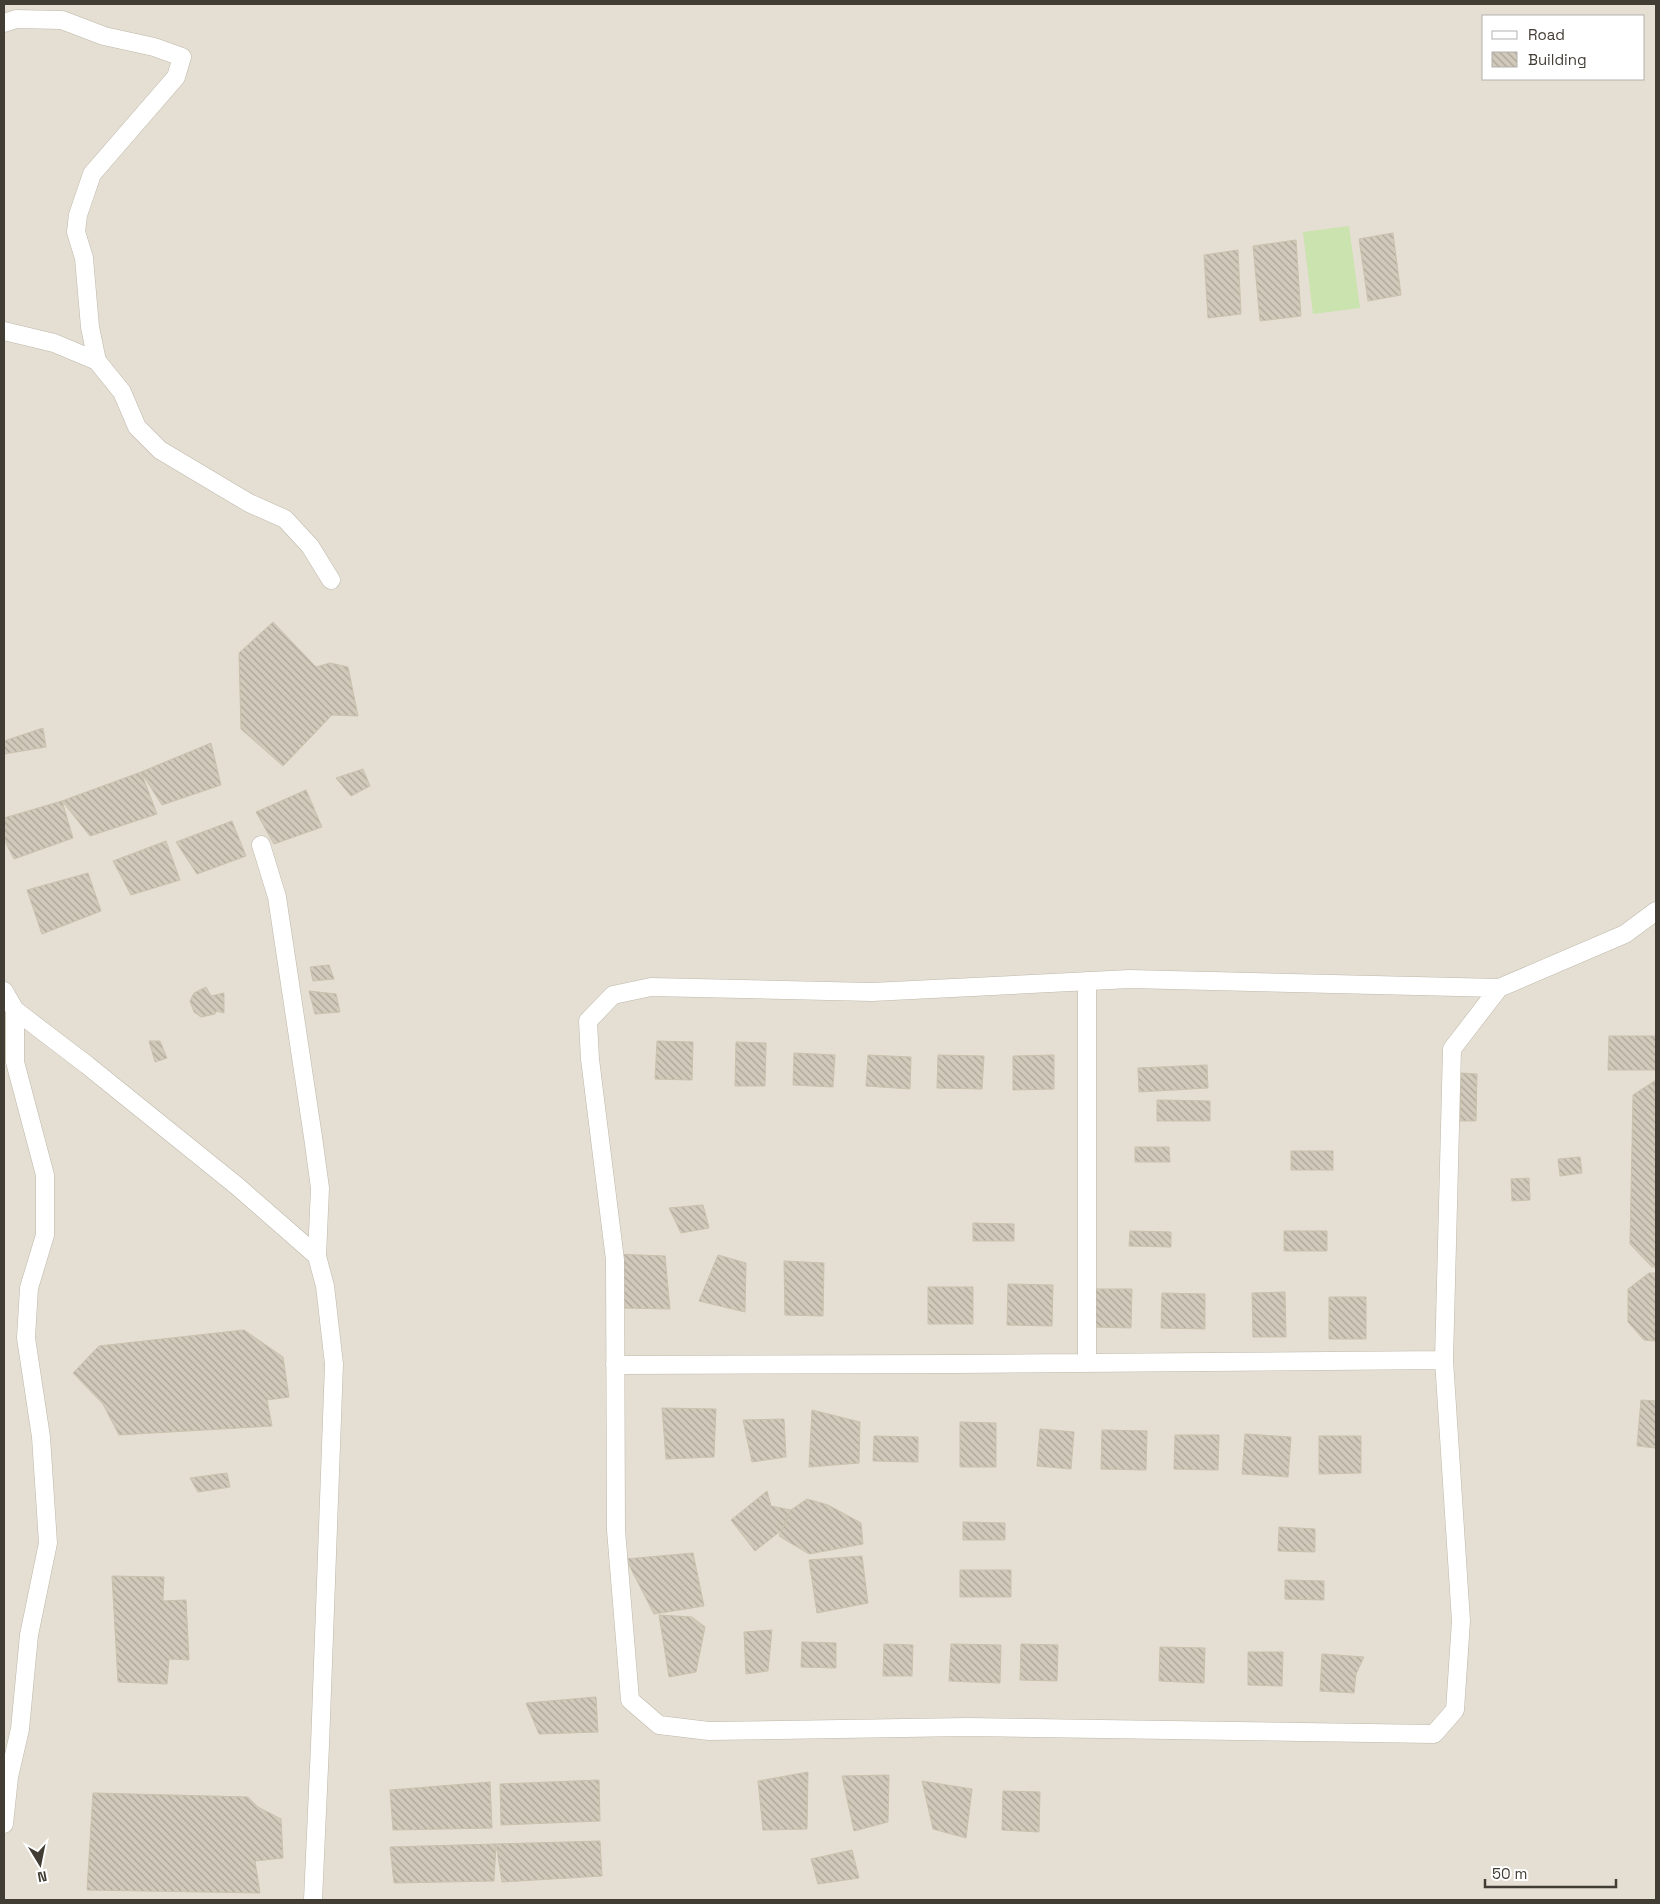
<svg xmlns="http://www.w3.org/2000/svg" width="1660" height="1904" viewBox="0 0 1660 1904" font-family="'Space Grotesk',sans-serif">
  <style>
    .residential { fill: #e4dfd2; fill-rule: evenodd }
    .grass { fill: #cae3af }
    .building { fill: url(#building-back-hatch); stroke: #cbc1ae }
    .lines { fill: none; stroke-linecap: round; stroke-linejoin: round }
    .minor-casing { stroke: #beb8aa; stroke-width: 19 }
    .minor { stroke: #fff; stroke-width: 18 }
  </style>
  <defs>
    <pattern id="building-back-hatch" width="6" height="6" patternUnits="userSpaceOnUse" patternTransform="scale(1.25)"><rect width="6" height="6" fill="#d1c9ba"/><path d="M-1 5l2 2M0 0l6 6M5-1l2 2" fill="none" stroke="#aba498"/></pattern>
  </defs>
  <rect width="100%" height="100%" fill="#f1ede4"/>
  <path class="residential" d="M4,4H1656V1900H4ZM1484,16H1644V79H1484Z"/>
  <path class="grass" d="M1349,226L1360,308L1313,314L1303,232Z"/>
  <path class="building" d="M1393,233L1401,295L1368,301L1359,239Z
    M1296,240L1301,316L1260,321L1253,246Z
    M1238,250L1241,314L1208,318L1204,255Z
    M273,622L316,667L330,663L348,667L358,716L332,715L283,766L241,729L239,653Z
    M43,728L46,747L4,754V741Z
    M211,743L221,785L162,805L141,772Z
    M363,769L370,786L351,796L336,778Z
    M141,772L157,814L90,836L62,801Z
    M306,790L322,827L274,844L256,812Z
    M62,801L73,838L14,859L4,839V818Z
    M232,821L246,856L197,874L176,842Z
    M166,841L180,880L131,895L113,861Z
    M88,873L101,911L42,934L27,890Z
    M329,965L334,979L313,981L310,967Z
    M206,987L211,996L224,993V1013L216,1011L215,1014L201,1017L194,1012L190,1001L194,993Z
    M309,991L336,994L340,1012L315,1014Z
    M1609,1036H1656V1070H1608Z
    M149,1041H160L167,1058L155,1062Z
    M657,1041L693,1042L692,1080L655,1079Z
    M736,1042L766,1043L765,1086H735Z
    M794,1053L835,1055L833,1087L793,1085Z
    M868,1055L911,1057L910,1089L866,1086Z
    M938,1055L984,1056L982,1089L937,1088Z
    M1054,1055V1089L1013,1090V1056Z
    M1207,1065L1208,1088L1139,1092L1138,1068Z
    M1461,1073L1477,1074L1476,1121H1460Z
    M1656,1080V1267H1652L1630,1244L1633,1095Z
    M1157,1100L1210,1101V1121H1157Z
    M1135,1147H1169L1170,1162H1135Z
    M1291,1151H1333V1170H1291Z
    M1580,1157L1582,1173L1560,1176L1558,1159Z
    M1529,1178L1530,1200L1512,1201L1511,1179Z
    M703,1205L709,1228L681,1233L669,1208Z
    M973,1223L1014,1224V1241H973Z
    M1130,1231L1171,1232V1247L1129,1246Z
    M1284,1231H1327V1251H1284Z
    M614,1254L665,1256L670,1309L623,1308Z
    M718,1255L746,1263L745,1312L699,1301Z
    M784,1261L824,1263L823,1316L785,1315Z
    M1649,1273H1656V1341L1644,1340L1628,1322V1289Z
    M1008,1284L1053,1285L1052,1326L1007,1325Z
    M928,1287H973V1324H928Z
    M1094,1289H1132L1131,1328L1093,1327Z
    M1285,1292L1286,1337H1253L1252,1293Z
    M1162,1293L1205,1294V1329L1161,1328Z
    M1329,1297H1366V1339H1329Z
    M244,1330L283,1357L289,1397L267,1400L272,1426L119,1435L103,1404L73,1373L99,1346Z
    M1641,1400L1656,1401V1448L1637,1446Z
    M662,1408L716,1409L714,1457L666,1459Z
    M812,1410L860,1422L859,1463L809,1467Z
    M784,1419L786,1457L752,1462L743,1420Z
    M960,1422L996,1423V1467H960Z
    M1040,1429L1074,1432L1071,1469L1037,1466Z
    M1102,1430L1147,1431L1146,1470L1101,1469Z
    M1245,1434L1291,1437L1288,1477L1242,1474Z
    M1175,1435H1219L1218,1470L1174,1469Z
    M874,1436L918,1437V1462L873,1461Z
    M1319,1436H1361V1473L1319,1474Z
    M227,1473L230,1487L198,1492L190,1478Z
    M767,1491L771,1506L791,1510L782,1530L755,1551L731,1520Z
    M807,1499L828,1505L861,1523L863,1544L809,1554L779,1536L791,1510Z
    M963,1522L1005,1523V1540H963Z
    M1279,1527L1315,1529V1552L1278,1551Z
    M693,1553L704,1606L654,1614L626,1559Z
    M862,1556L868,1603L817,1613L809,1560Z
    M960,1570H1011V1597H960Z
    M112,1576L164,1577L163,1601L186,1600L189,1660L169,1659L167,1684L118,1682Z
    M1285,1580L1324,1581V1600L1285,1599Z
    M659,1615L692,1617L705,1627L696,1672L669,1677Z
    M772,1630L768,1671L746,1674L744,1632Z
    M802,1642L836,1643V1668L801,1667Z
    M884,1644L913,1645L912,1676H883Z
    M951,1644L1001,1645L1000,1683L949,1681Z
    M1021,1644L1058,1645L1057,1681L1020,1680Z
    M1160,1647L1205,1648L1204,1683L1159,1681Z
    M1248,1652H1283L1282,1686L1248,1685Z
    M1322,1654L1364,1657L1356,1674L1354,1693L1320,1691Z
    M596,1697L598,1732L539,1734L526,1703Z
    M808,1772L807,1829L763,1830L758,1781Z
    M889,1775L888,1822L854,1831L842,1776Z
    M599,1780L600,1821L501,1825L500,1784Z
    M922,1781L972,1789L966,1838L933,1829Z
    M490,1782L492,1828L393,1830L390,1790Z
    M1003,1791L1040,1792L1039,1832L1002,1830Z
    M93,1793L248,1797L258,1807L281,1819L283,1858L255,1861L260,1893L87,1890Z
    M600,1841L602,1876L502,1882L496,1844Z
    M496,1844L494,1881L394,1883L390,1847Z
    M852,1850L859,1878L818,1884L811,1859Z"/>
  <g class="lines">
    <defs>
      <path id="minor" d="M4,23L16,19L62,20L104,36L154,47L182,57L176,77L92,174L78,215L76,232L84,258L90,327L97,361L122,392L137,427L160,450L249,503L285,519L310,546L331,580
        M4,331L54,343L97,361
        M261,845L277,897L313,1137L320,1188L317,1256L325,1286L334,1364L320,1745L313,1900
        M1087,981V1363
        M1499,988L1452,1049L1444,1360L1461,1621L1455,1710L1434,1734L967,1727L709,1731L659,1725L630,1700L616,1530L615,1260L590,1059L588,1021L613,995L651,987L872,992L1130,979L1499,988L1625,934L1656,911
        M4,991L15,1010L87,1065L237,1186L317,1256
        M615,1365L957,1364L1444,1360
        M4,1824L9,1777L20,1729L29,1635L48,1543L41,1437L26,1338L29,1288L45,1235V1175L15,1062V1010"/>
    </defs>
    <use href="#minor" class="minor-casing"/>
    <use href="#minor" class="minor"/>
  </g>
  <rect width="1660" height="1904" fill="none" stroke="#423d34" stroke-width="10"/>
  <rect x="1482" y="15" width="162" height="65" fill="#ffffff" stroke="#b3b1ae"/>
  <rect x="1492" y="31" width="25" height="8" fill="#ffffff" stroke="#b3b1ae"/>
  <text x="1528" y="40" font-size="15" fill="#423d34">Road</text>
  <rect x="1492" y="52" width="25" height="15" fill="url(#building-back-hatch)" stroke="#b3b1ae"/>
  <text x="1528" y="65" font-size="15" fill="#423d34">Building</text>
  <g transform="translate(40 1864) rotate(170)" stroke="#ffffff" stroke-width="4" paint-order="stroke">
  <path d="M0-4L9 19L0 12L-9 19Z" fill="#423d34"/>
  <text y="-8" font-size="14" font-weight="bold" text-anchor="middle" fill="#423d34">N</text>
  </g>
  <path d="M1485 1879v8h131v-8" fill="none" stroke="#423d34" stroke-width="2.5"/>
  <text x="1492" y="1879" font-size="15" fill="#423d34" stroke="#ffffff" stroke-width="4" paint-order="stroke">50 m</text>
</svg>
